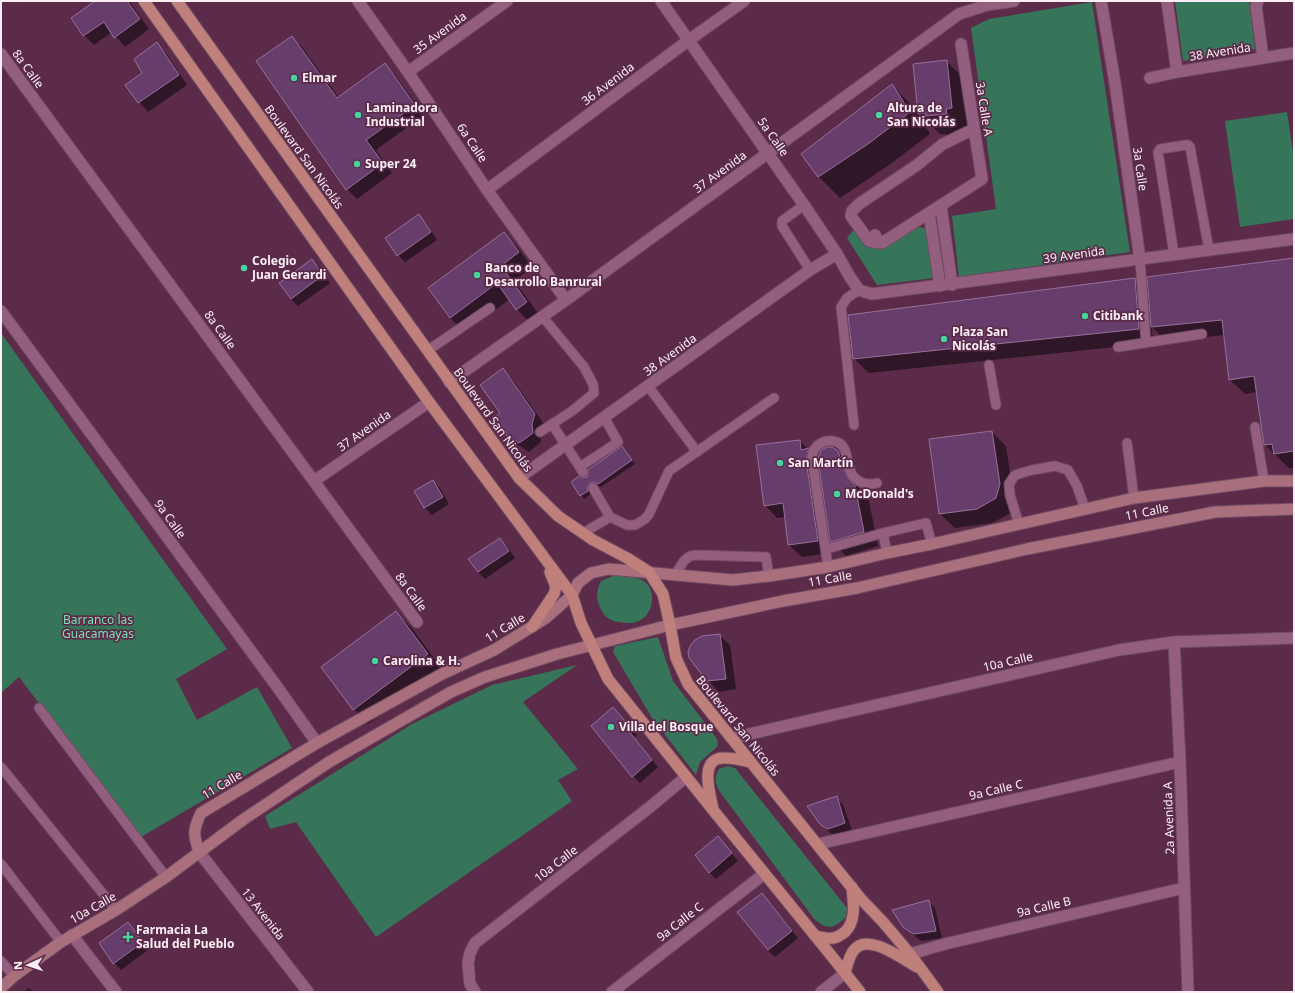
<svg xmlns="http://www.w3.org/2000/svg" width="1295" height="993" viewBox="0 0 1295 993" font-family="'Noto Sans',sans-serif">
  <style>
    .green { fill: #36755a }
    .shadow { fill: #0007 }
    .building { fill: #673e6b; stroke: #99709d }
    .lines { fill: none; stroke-linecap: round; stroke-linejoin: round }
    .service-casing { stroke: #6f4b62; stroke-width: 11 }
    .minor-casing { stroke: #6f4b62; stroke-width: 13 }
    .secondary-casing { stroke: #6f4b62; stroke-width: 13 }
    .primary-casing { stroke: #6f4b62; stroke-width: 13 }
    .service { stroke: #945f7f; stroke-width: 9 }
    .minor { stroke: #945f7f; stroke-width: 11 }
    .secondary { stroke: #aa6f7d; stroke-width: 11 }
    .primary { stroke: #bf7f7a; stroke-width: 11 }
    .poi-dot { fill: #47d49e; stroke: #5b2b49; stroke-width: 1.5 }
    .labels { text-anchor: middle; stroke-width: 3.5; stroke-linejoin: round; paint-order: stroke }
    .street-label { font-size: 12px; fill: #fbeff5; stroke: #5b2b49 }
    .poi-label { font-size: 12px; font-weight: bold; fill: #fbeff5; stroke: #5b2b49; text-anchor: start }
    .park-label { font-size: 12px; fill: #7ae3b5; stroke: #5b2b49 }
  </style>
  <rect width="100%" height="100%" fill="#5b2b49"/>
  <path class="green" d="M1175,1H1249L1255,49L1183,61Z
    M1092,2L1130,252L959,277L952,216L996,209L971,28L989,19Z
    M1287,112L1294,158V219L1240,227L1225,121Z
    M919,227L928,229L934,278L877,285L847,238L854,229L864,242L884,247Z
    M1,333L227,649L176,679L197,720L257,687L292,748L141,837L19,677L1,693Z
    M613,576C622,576 638,576 645,582C657,592 653,615 639,621C633,624 624,623 618,622C612,621 606,618 603,613C596,601 595,593 601,581Z
    M658,637L673,681L717,739L718,746L700,762L696,775L652,718L613,652L615,646Z
    M577,665L523,702L578,769L558,780L572,801L376,937L296,822L270,829L265,816L412,724L492,685Z
    M728,766L735,768L847,908L846,917L838,924L831,927L824,926L815,920L720,792C715,784 714,778 719,769Z"/>
  <path class="shadow" d="M97,1H129L149,29L125,47L112,32L94,45L84,35L73,18Z
    M292,37L302,47L339,98L385,65L395,75L424,115L376,150L392,173L357,199L347,189Z
    M157,44L166,53L187,85L148,112L139,102L127,85L144,73Z
    M946,61L968,82L972,129L948,136L945,134H940L919,113Z
    M892,86L914,107L930,134L889,165L840,198L818,176Z
    M419,216L426,223L437,240L405,262L398,255Z
    M504,233L518,248L532,267L514,281L541,317L531,324L517,309L510,299L465,332L450,318Z
    M1294,259V468H1289L1265,445L1257,392L1245,394L1230,380L1225,335L1166,341L1152,327L1153,343L869,373L854,359L1135,279L1150,294Z
    M312,260L319,267L330,283L298,306L291,299L280,284Z
    M503,370L512,379L544,424L540,434L541,442L529,452L517,444L508,435L502,414Z
    M992,432L1006,446L1014,499L1011,513L992,523L955,528L940,514L930,440Z
    M800,441L819,460L831,448L835,449L852,466L861,493L869,501L878,546L846,556L831,541L820,465L818,473L830,553L802,557L789,545L786,517L777,518L765,505Z
    M625,451L635,464L601,487L597,485L593,486L590,491L591,494L584,499L572,482L587,478Z
    M433,481L440,488L449,504L432,515L425,508L416,492Z
    M500,539L507,546L515,558L485,579L478,572L470,559Z
    M396,613L411,627L442,669L368,724L354,709Z
    M719,635L730,645L736,689L719,692L708,680Z
    M613,708L637,735L634,738L658,767L640,783L633,776Z
    M836,797L843,805L852,830L835,835L830,833L820,823Z
    M725,845L738,861L716,879L709,872Z
    M762,894L769,901L798,938L775,957L768,950L739,912Z
    M928,901L935,908L942,938L922,941L918,939L904,926Z
    M128,923L135,930L149,949L121,970L114,963Z
    M29,988L34,992H23Z"/>
  <path class="building" d="M95,1H127L140,19L114,38L104,22L83,36L71,18Z
    M292,36L337,98L385,63L415,105L366,140L383,163L346,190L256,61Z
    M157,42L179,75L138,103L125,85L142,73L134,59Z
    M947,60L952,108L946,109L947,114L926,116L925,113L918,114L913,64Z
    M892,84L910,112L868,144L818,177L801,154Z
    M419,214L431,232L397,256L385,238Z
    M504,232L519,252L501,266L527,302L516,310L497,283L450,318L428,288Z
    M1294,258V451L1274,454L1272,444L1264,445L1254,376L1229,380L1222,320L1151,327L1147,277Z
    M312,259L323,275L291,299L279,283Z
    M1135,278L1139,329L853,359L848,315Z
    M503,368L535,414L532,424L533,433L519,443L507,436L495,417L500,413L480,385Z
    M992,431L1000,484L996,498L977,509L939,514L929,439Z
    M800,440L801,450L809,448L806,460L818,541L788,545L783,503L764,506L756,445Z
    M622,446L632,460L598,484L593,482L590,483L587,488L588,491L580,496L571,482L579,476L583,478L587,477L588,474V470Z
    M827,447H832L838,451L847,477L855,486L864,532L830,542L818,459L821,450Z
    M433,480L443,497L424,508L414,491Z
    M500,538L509,551L478,572L468,559Z
    M396,611L428,654L353,710L321,667Z
    M720,634L726,679L707,681L689,658L688,652L690,646L695,640L702,636Z
    M613,707L631,728L628,730L652,760L632,777L591,726Z
    M837,796L845,823L828,829L822,826L819,823L807,806Z
    M718,836L732,853L709,873L695,855Z
    M762,893L792,931L768,950L737,912Z
    M929,900L936,931L914,934L910,932L903,927L892,910Z
    M128,922L143,942L113,964L99,943Z"/>
  <g class="lines">
    <defs>
      <path id="service" d="M804,205L782,221V226L810,270
        M1174,254L1158,152L1160,149L1186,145H1188L1190,147L1209,250
        M1140,259L1146,343
        M1118,347L1202,334
        M427,351L490,308
        M989,365L996,405
        M648,386L697,452
        M552,424L583,472
        M854,425L841,307L847,298L859,290
        M1255,427L1264,481
        M540,432L572,411L594,393L593,384L584,367L542,316
        M1127,443L1134,498
        M580,467L618,442L604,417
        M593,488L610,517L627,525H635L645,519L649,514L669,471L774,398
        M1019,524L1010,495L1009,484L1015,475L1032,470L1055,466L1068,470L1077,486L1085,509
        M583,533L610,517
        M883,533L887,553
        M826,549L883,533L926,523L932,544
        M828,567L812,459C812,454 814,449 818,445C822,442 828,440 833,441C853,444 843,470 856,479C862,484 870,485 877,483
        M675,575C681,566 684,556 695,555L766,557L769,576
        M39,708L166,877
        M1,767L116,910
        M1,864L61,942
        M1,961L14,976"/>
      <path id="minor" d="M358,1L408,72L487,190L566,300
        M661,1L804,205L837,254L850,277L859,290L872,294L1294,239
        M1101,1L1115,83L1140,259
        M1167,1L1177,72
        M1258,1L1256,6L1263,58
        M1,54L417,622
        M408,72L507,1
        M1150,78L1177,72L1294,53
        M487,190L689,40L744,1
        M941,206L952,285
        M929,213L940,286
        M875,235L879,243H882L982,179L961,44
        M879,243L869,241L851,216L852,211L859,204L917,165L943,144L974,129
        M1,311L278,688L317,743
        M449,382L566,300L959,14L987,5L1014,1
        M519,478L810,270L837,254
        M314,481L429,402
        M1174,642L1180,762L1188,992
        M732,738L1119,650L1174,642L1294,638
        M818,844L1180,762
        M199,852L308,992
        M72,935L116,992
        M910,954L945,944L1184,888
        M475,992L470,984L468,963L470,953L475,943L650,807L686,777
        M612,992L764,874
        M821,992L845,973"/>
      <path id="secondary" d="M199,852C193,834 193,830 201,813L317,743L442,674L494,650L546,618L572,595L578,583L591,573L609,569L733,580L769,576L828,567L887,553L932,544L1134,498L1264,481H1294
        M1,988L14,976L61,942L116,910L166,877L244,819L329,762L451,692L485,677L557,654L670,625L783,601L857,588L1027,549L1215,512L1294,509"/>
      <path id="primary" d="M144,1L429,402L572,595L581,623L608,679L713,810L834,959L860,992
        M177,1L519,478L558,516L593,540L627,558L649,572L663,594L670,625L676,658L688,684L861,899L883,922L910,954L938,992
        M532,627L554,594L556,587L550,572
        M713,809C710,793 698,757 725,758C733,758 742,760 750,762
        M815,936C821,937 828,939 834,938C838,937 842,934 845,932C857,920 853,902 852,887
        M845,973C847,966 849,956 854,950C868,932 902,959 917,967"/>
    </defs>
    <use href="#service" class="service-casing"/>
    <use href="#minor" class="minor-casing"/>
    <use href="#secondary" class="secondary-casing"/>
    <use href="#primary" class="primary-casing"/>
    <use href="#service" class="service"/>
    <use href="#minor" class="minor"/>
    <use href="#secondary" class="secondary"/>
    <use href="#primary" class="primary"/>
  </g>
  <g class="poi-dot">
    <circle cx="294" cy="78" r="4"/>
    <circle cx="358" cy="115" r="4"/>
    <circle cx="879" cy="115" r="4"/>
    <circle cx="357" cy="164" r="4"/>
    <circle cx="244" cy="268" r="4"/>
    <circle cx="477" cy="275" r="4"/>
    <circle cx="1085" cy="316" r="4"/>
    <circle cx="944" cy="339" r="4"/>
    <circle cx="780" cy="463" r="4"/>
    <circle cx="837" cy="494" r="4"/>
    <circle cx="375" cy="661" r="4"/>
    <circle cx="611" cy="727" r="4"/>
    <path d="M126 931h4v4h4v4h-4v4h-4v-4h-4v-4h4z"/>
  </g>
  <g class="labels">
    <g class="street-label">
      <text transform="translate(440 33) rotate(-36)" y="4">35 Avenida</text>
      <text transform="translate(1220 52) rotate(-9)" y="4">38 Avenida</text>
      <text transform="translate(28 69) rotate(54)" y="4">8a Calle</text>
      <text transform="translate(608 84) rotate(-37)" y="4">36 Avenida</text>
      <text transform="translate(984 109) rotate(81)" y="4">3a Calle A</text>
      <text transform="translate(773 137) rotate(55)" y="4">5a Calle</text>
      <text transform="translate(472 143) rotate(56)" y="4">6a Calle</text>
      <text transform="translate(304 157) rotate(54)" y="4">Boulevard San Nicolás</text>
      <text transform="translate(1140 169) rotate(82)" y="4">3a Calle</text>
      <text transform="translate(720 172) rotate(-36)" y="4">37 Avenida</text>
      <text transform="translate(1074 255) rotate(-8)" y="4">39 Avenida</text>
      <text transform="translate(220 330) rotate(54)" y="4">8a Calle</text>
      <text transform="translate(670 355) rotate(-36)" y="4">38 Avenida</text>
      <text transform="translate(493 420) rotate(54)" y="4">Boulevard San Nicolás</text>
      <text transform="translate(364 431) rotate(-35)" y="4">37 Avenida</text>
      <text transform="translate(1147 512) rotate(-11)" y="4">11 Calle</text>
      <text transform="translate(170 519) rotate(54)" y="4">9a Calle</text>
      <text transform="translate(830 579) rotate(-10)" y="4">11 Calle</text>
      <text transform="translate(411 592) rotate(54)" y="4">8a Calle</text>
      <text transform="translate(505 628) rotate(-31)" y="4">11 Calle</text>
      <text transform="translate(1008 662) rotate(-13)" y="4">10a Calle</text>
      <text transform="translate(738 726) rotate(51)" y="4">Boulevard San Nicolás</text>
      <text transform="translate(222 785) rotate(-31)" y="4">11 Calle</text>
      <text transform="translate(996 790) rotate(-13)" y="4">9a Calle C</text>
      <text transform="translate(1169 818) rotate(-92)" y="4">2a Avenida A</text>
      <text transform="translate(556 864) rotate(-38)" y="4">10a Calle</text>
      <text transform="translate(1044 907) rotate(-13)" y="4">9a Calle B</text>
      <text transform="translate(93 908) rotate(-30)" y="4">10a Calle</text>
      <text transform="translate(263 914) rotate(52)" y="4">13 Avenida</text>
      <text transform="translate(680 922) rotate(-38)" y="4">9a Calle C</text>
    </g>
    <g class="poi-label">
      <text x="302" y="82">Elmar</text>
      <text x="366" y="112">Laminadora<tspan x="366" dy="14">Industrial</tspan></text>
      <text x="887" y="112">Altura de<tspan x="887" dy="14">San Nicolás</tspan></text>
      <text x="365" y="168">Super 24</text>
      <text x="252" y="265">Colegio<tspan x="252" dy="14">Juan Gerardi</tspan></text>
      <text x="485" y="272">Banco de<tspan x="485" dy="14">Desarrollo Banrural</tspan></text>
      <text x="1093" y="320">Citibank</text>
      <text x="952" y="336">Plaza San<tspan x="952" dy="14">Nicolás</tspan></text>
      <text x="788" y="467">San Martín</text>
      <text x="845" y="498">McDonald's</text>
      <text x="383" y="665">Carolina &amp; H.</text>
      <text x="619" y="731">Villa del Bosque</text>
      <text x="136" y="934">Farmacia La<tspan x="136" dy="14">Salud del Pueblo</tspan></text>
    </g>
    <g class="park-label">
      <text x="98" y="624">Barranco las<tspan x="98" dy="14">Guacamayas</tspan></text>
    </g>
  </g>
  <rect width="1295" height="993" fill="none" stroke="#fbeff5" stroke-width="4"/>
  <g transform="translate(28 965) rotate(267)" stroke="#5b2b49" stroke-width="3" paint-order="stroke">
  <path d="M0-3L7 15L0 10L-7 15Z" fill="#fbeff5"/>
  <text y="-6" font-size="11" font-weight="bold" text-anchor="middle" fill="#fbeff5">N</text>
  </g>
</svg>
